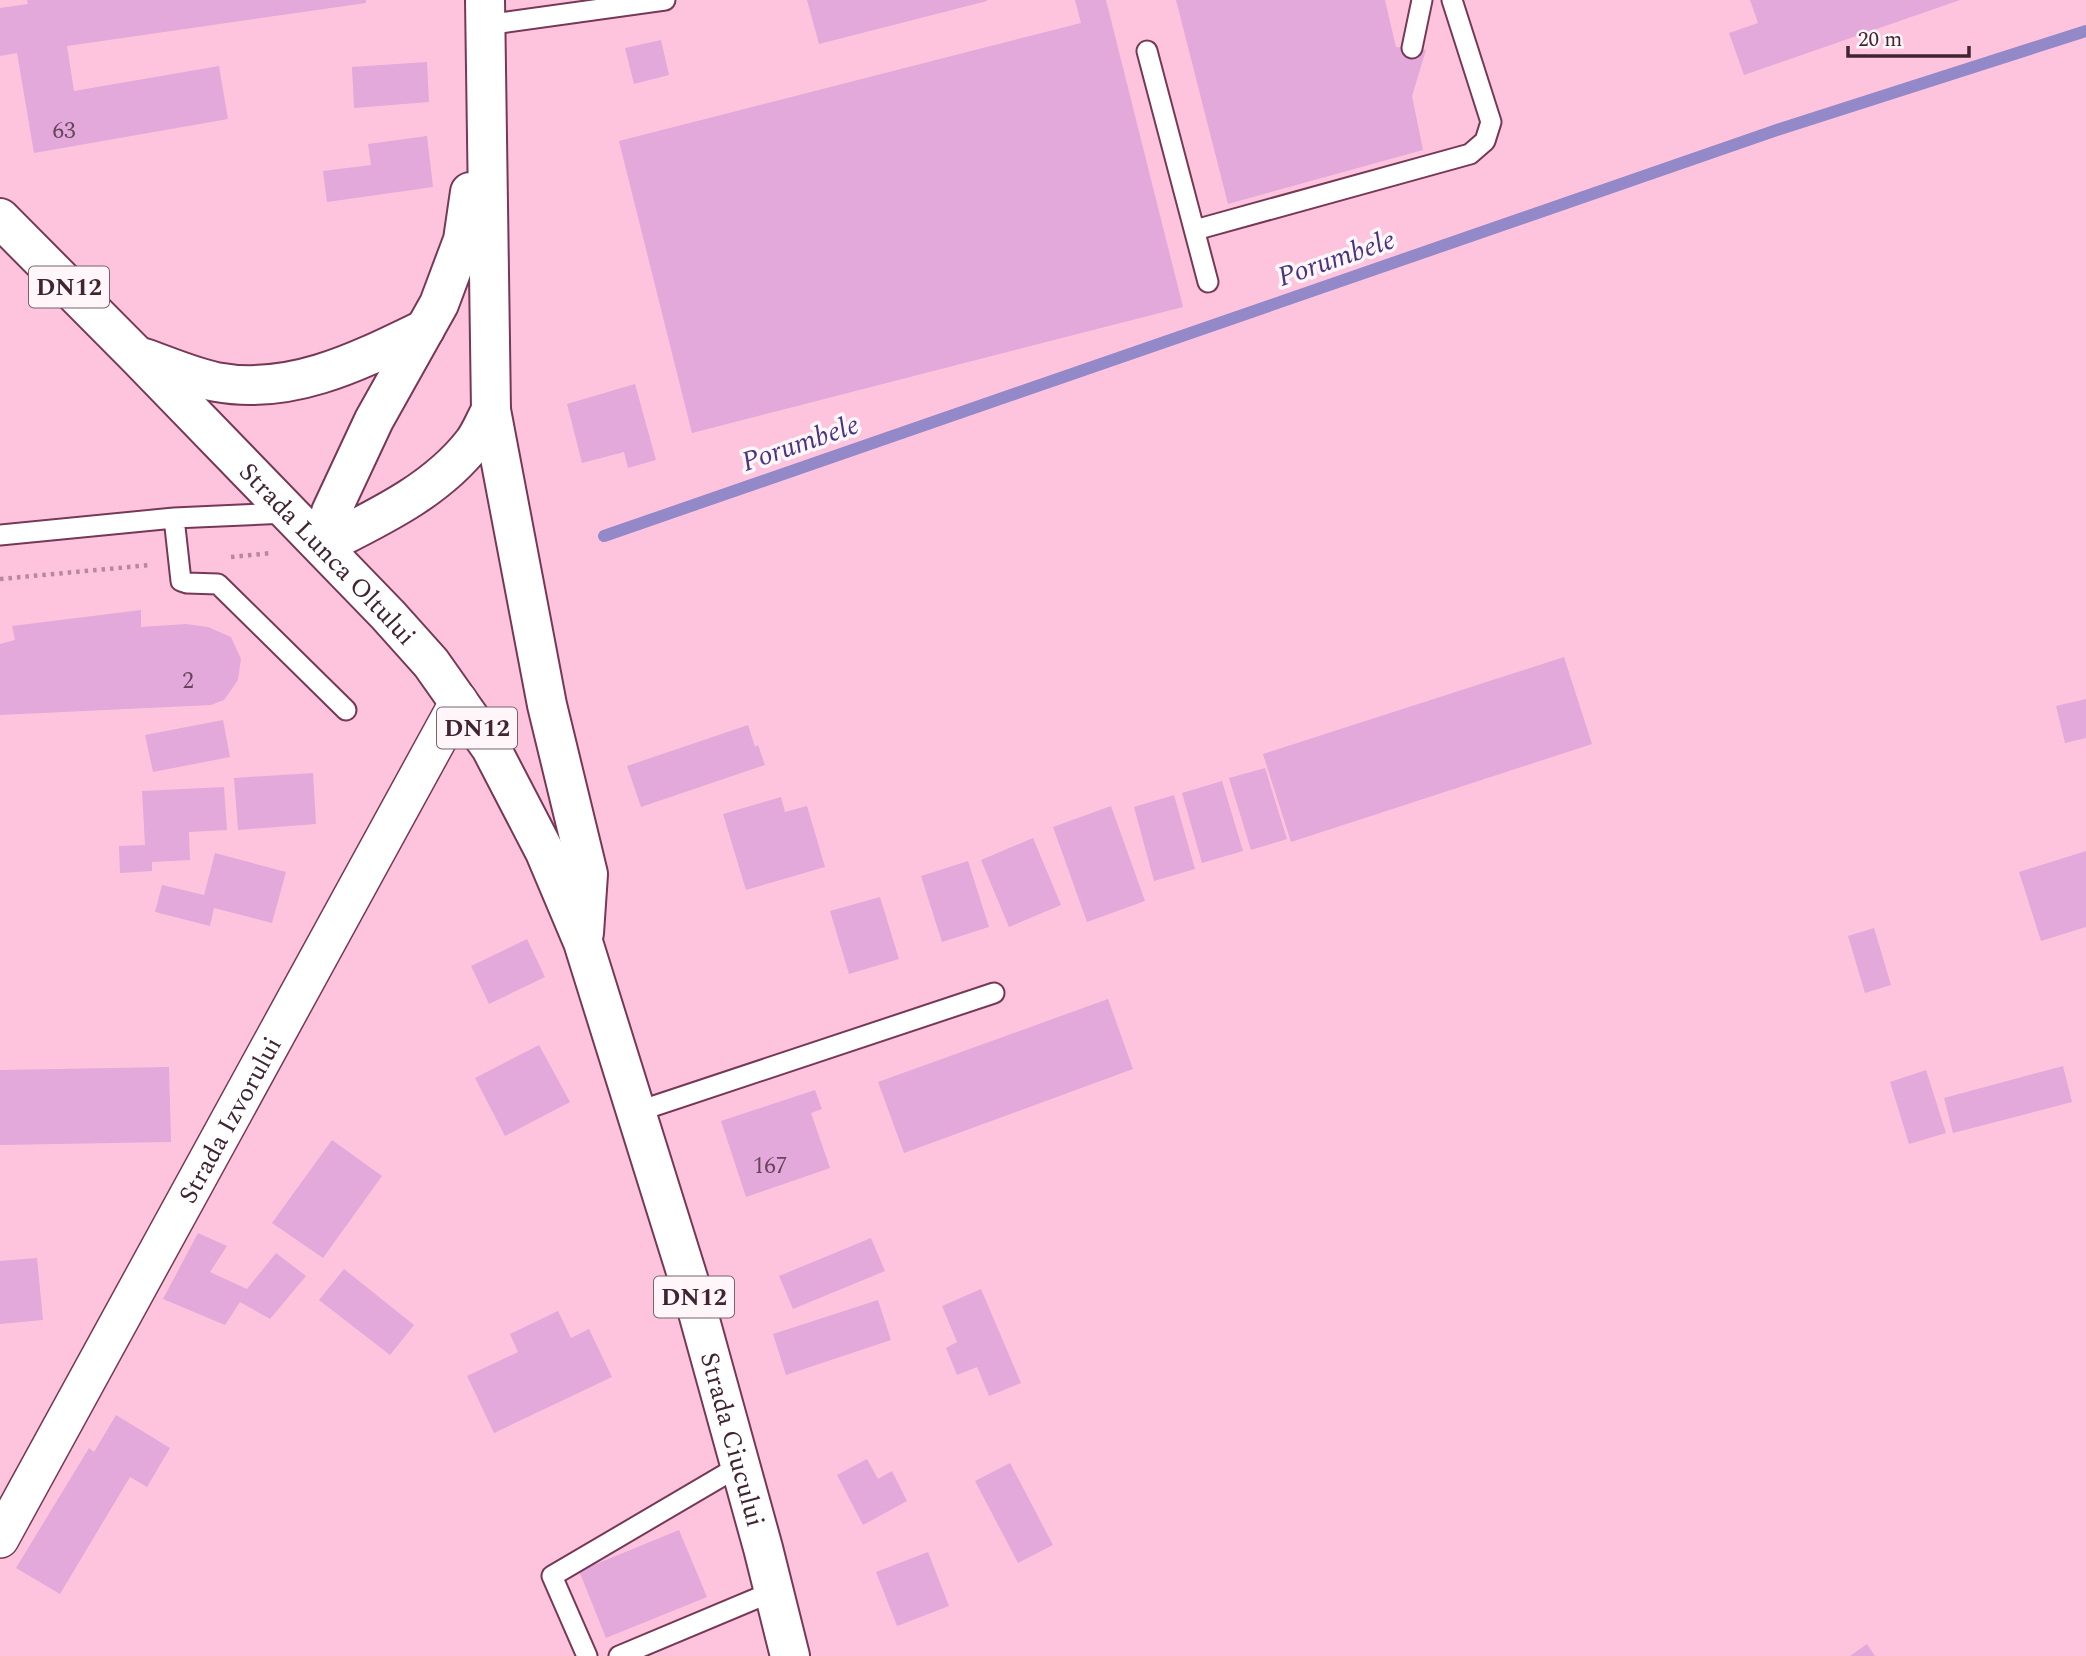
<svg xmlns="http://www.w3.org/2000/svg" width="2086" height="1656" viewBox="0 0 2086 1656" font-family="Spectral,serif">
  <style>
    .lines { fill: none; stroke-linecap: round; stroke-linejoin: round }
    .stream { stroke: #9388c8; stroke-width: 12 }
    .building { fill: #e2a9da }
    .lane-casing { stroke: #753856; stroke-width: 23 }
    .street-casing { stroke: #753856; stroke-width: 40 }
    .secondary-casing { stroke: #753856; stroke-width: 42 }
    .primary-casing { stroke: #753856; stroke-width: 42 }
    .path { stroke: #b8889d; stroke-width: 4.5; stroke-dasharray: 3.5 5; stroke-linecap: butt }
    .lane { stroke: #fff; stroke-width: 19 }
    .street { stroke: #fff; stroke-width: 37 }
    .secondary { stroke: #fff; stroke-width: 38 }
    .primary { stroke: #fff; stroke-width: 38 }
    .labels { text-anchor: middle; stroke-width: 7; stroke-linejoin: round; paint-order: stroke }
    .number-label { font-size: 23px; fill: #68455b }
    .shield { fill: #fef6f9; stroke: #79636d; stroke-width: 2 }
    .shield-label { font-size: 24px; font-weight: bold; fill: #402431 }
    .street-label { font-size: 26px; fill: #402431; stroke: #fef6f9 }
    .water-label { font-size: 28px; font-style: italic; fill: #483581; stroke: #fef6f9 }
  </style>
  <rect width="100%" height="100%" fill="#ffc4dd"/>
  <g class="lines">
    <path class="stream" d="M604,536L1780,129L2086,31"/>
  </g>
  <path class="building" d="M27,0H366V3L67,46L74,91L219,66L228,119L34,153L17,53L0,56V8L28,4Z
    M807,0H987V1L819,44Z
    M1075,0H1106L1183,307L692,433L619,141L1081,23Z
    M1176,0H1385L1396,47L1426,50L1412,96L1423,150L1228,204Z
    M1750,0H1960L1744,75L1729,33L1758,23Z
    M661,40L669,75L634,84L625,48Z
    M427,62L429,102L354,108L352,67Z
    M427,136L433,187L327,202L323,171L371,165L368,144Z
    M635,384L656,460L628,468L624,452L582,463L567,404Z
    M141,610V627L186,624L208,627L231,637L241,659L238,680L224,700L211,705L0,715V644L15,640L12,626Z
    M1564,657L1592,744L1291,842L1263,754Z
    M2086,699V738L2065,743L2056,706Z
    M223,720L230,757L153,772L145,735Z
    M748,725L755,747L758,745L765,765L641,807L627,766Z
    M1265,768L1287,839L1251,850L1229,778Z
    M313,773L316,824L238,830L234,778Z
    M1222,781L1243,851L1202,863L1182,793Z
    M224,787L227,830L189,832L190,860L152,862V871L120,873L119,846L145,845L142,791Z
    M1174,795L1195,869L1154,881L1134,807Z
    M781,797L785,812L807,806L825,867L746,890L723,814Z
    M1111,806L1145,901L1087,922L1053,827Z
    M1033,838L1061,905L1009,927L981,860Z
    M2086,851V927L2041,941L2019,872Z
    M215,853L286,872L272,923L214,908L210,926L155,912L162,885L204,895Z
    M968,861L989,927L942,942L921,876Z
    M880,897L899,959L849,974L830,911Z
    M1874,928L1891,985L1865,993L1848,936Z
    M527,939L545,977L489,1004L471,966Z
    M1108,999L1133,1069L904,1153L878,1082Z
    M539,1045L570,1102L505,1136L475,1078Z
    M2063,1066L2072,1102L1953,1133L1944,1098Z
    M169,1067L171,1142L0,1145V1070Z
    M1926,1070L1946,1133L1909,1144L1890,1082Z
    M815,1090L822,1109L811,1113L830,1168L746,1197L721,1121Z
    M332,1140L382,1176L323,1258L272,1223Z
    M198,1233L227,1246L210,1272L247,1289L276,1253L306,1276L270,1319L240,1302L225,1325L163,1299Z
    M871,1238L885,1271L793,1309L779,1276Z
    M37,1258L43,1320L0,1324V1261Z
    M344,1269L414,1325L390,1355L319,1300Z
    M981,1289L1021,1383L989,1396L977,1367L957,1375L946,1348L957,1342L942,1306Z
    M878,1300L891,1340L786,1375L773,1334Z
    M558,1311L571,1338L589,1329L612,1377L494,1433L467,1376L518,1352L510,1334Z
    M116,1415L170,1448L147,1487L130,1477L60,1594L16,1568L89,1448L94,1452Z
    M867,1459L878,1479L892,1471L907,1501L863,1525L837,1475Z
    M1010,1463L1053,1545L1018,1563L975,1481Z
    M679,1530L707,1597L606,1638L579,1571Z
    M928,1552L949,1606L897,1626L876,1572Z
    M1867,1644L1875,1656H1850Z"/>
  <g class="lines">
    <defs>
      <path id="lane" d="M486,25L665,0
        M1412,48L1422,0
        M1147,51L1208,282
        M1195,230L1470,154L1485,141L1491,122L1452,0
        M174,518L181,581L187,583L218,584L346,710
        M0,535L174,518L287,513
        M636,1112L994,993
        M587,1656L552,1576L741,1465
        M619,1656L774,1591"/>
      <g id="street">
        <path id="s1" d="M0,1539L459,701"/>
      </g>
      <path id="secondary" d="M322,546C375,519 435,492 473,443C480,434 485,421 491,410L485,0
        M322,546L331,512L374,420L439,304L463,240L470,192"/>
      <g id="primary">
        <path id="s2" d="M0,218L138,357L388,615L431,663L491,748L545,852L583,942L692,1291L763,1548L790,1656"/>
        <path d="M144,358C167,366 192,377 216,382C291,396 359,361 425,329"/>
        <path d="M491,410L547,705L588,874L584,933"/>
      </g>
    </defs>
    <use href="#lane" class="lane-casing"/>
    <use href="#street" class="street-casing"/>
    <use href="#secondary" class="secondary-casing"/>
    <use href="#primary" class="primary-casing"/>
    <path class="path" d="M231,557L272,553
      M0,579L150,565"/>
    <use href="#lane" class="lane"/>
    <use href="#street" class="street"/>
    <use href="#secondary" class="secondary"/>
    <use href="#primary" class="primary"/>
  </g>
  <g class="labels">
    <g class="number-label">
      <text x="64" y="138">63</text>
      <text x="188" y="688">2</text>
      <text x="770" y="1173">167</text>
    </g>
    <g class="shield">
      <rect x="29" y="266.5" width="80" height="41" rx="5"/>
      <rect x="437" y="707.5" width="80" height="41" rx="5"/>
      <rect x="654" y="1276.5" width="80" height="41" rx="5"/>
    </g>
    <g class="shield-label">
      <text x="69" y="295">DN12</text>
      <text x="477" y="736">DN12</text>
      <text x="694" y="1305">DN12</text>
    </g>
    <g class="street-label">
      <text dy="9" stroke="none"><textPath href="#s2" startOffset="469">Strada Lunca Oltului</textPath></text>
      <text dy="9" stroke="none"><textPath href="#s1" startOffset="478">Strada Izvorului</textPath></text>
      <text dy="9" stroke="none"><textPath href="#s2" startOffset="1458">Strada Ciucului</textPath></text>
    </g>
    <g class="water-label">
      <text transform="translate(1336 257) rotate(-19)" y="10">Porumbele</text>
      <text transform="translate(800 442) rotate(-19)" y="10">Porumbele</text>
    </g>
  </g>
  <path d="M1848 46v10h121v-10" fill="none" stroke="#402431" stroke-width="3.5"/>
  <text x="1858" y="46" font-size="21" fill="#402431" stroke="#fef6f9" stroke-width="5" paint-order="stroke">20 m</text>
</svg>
